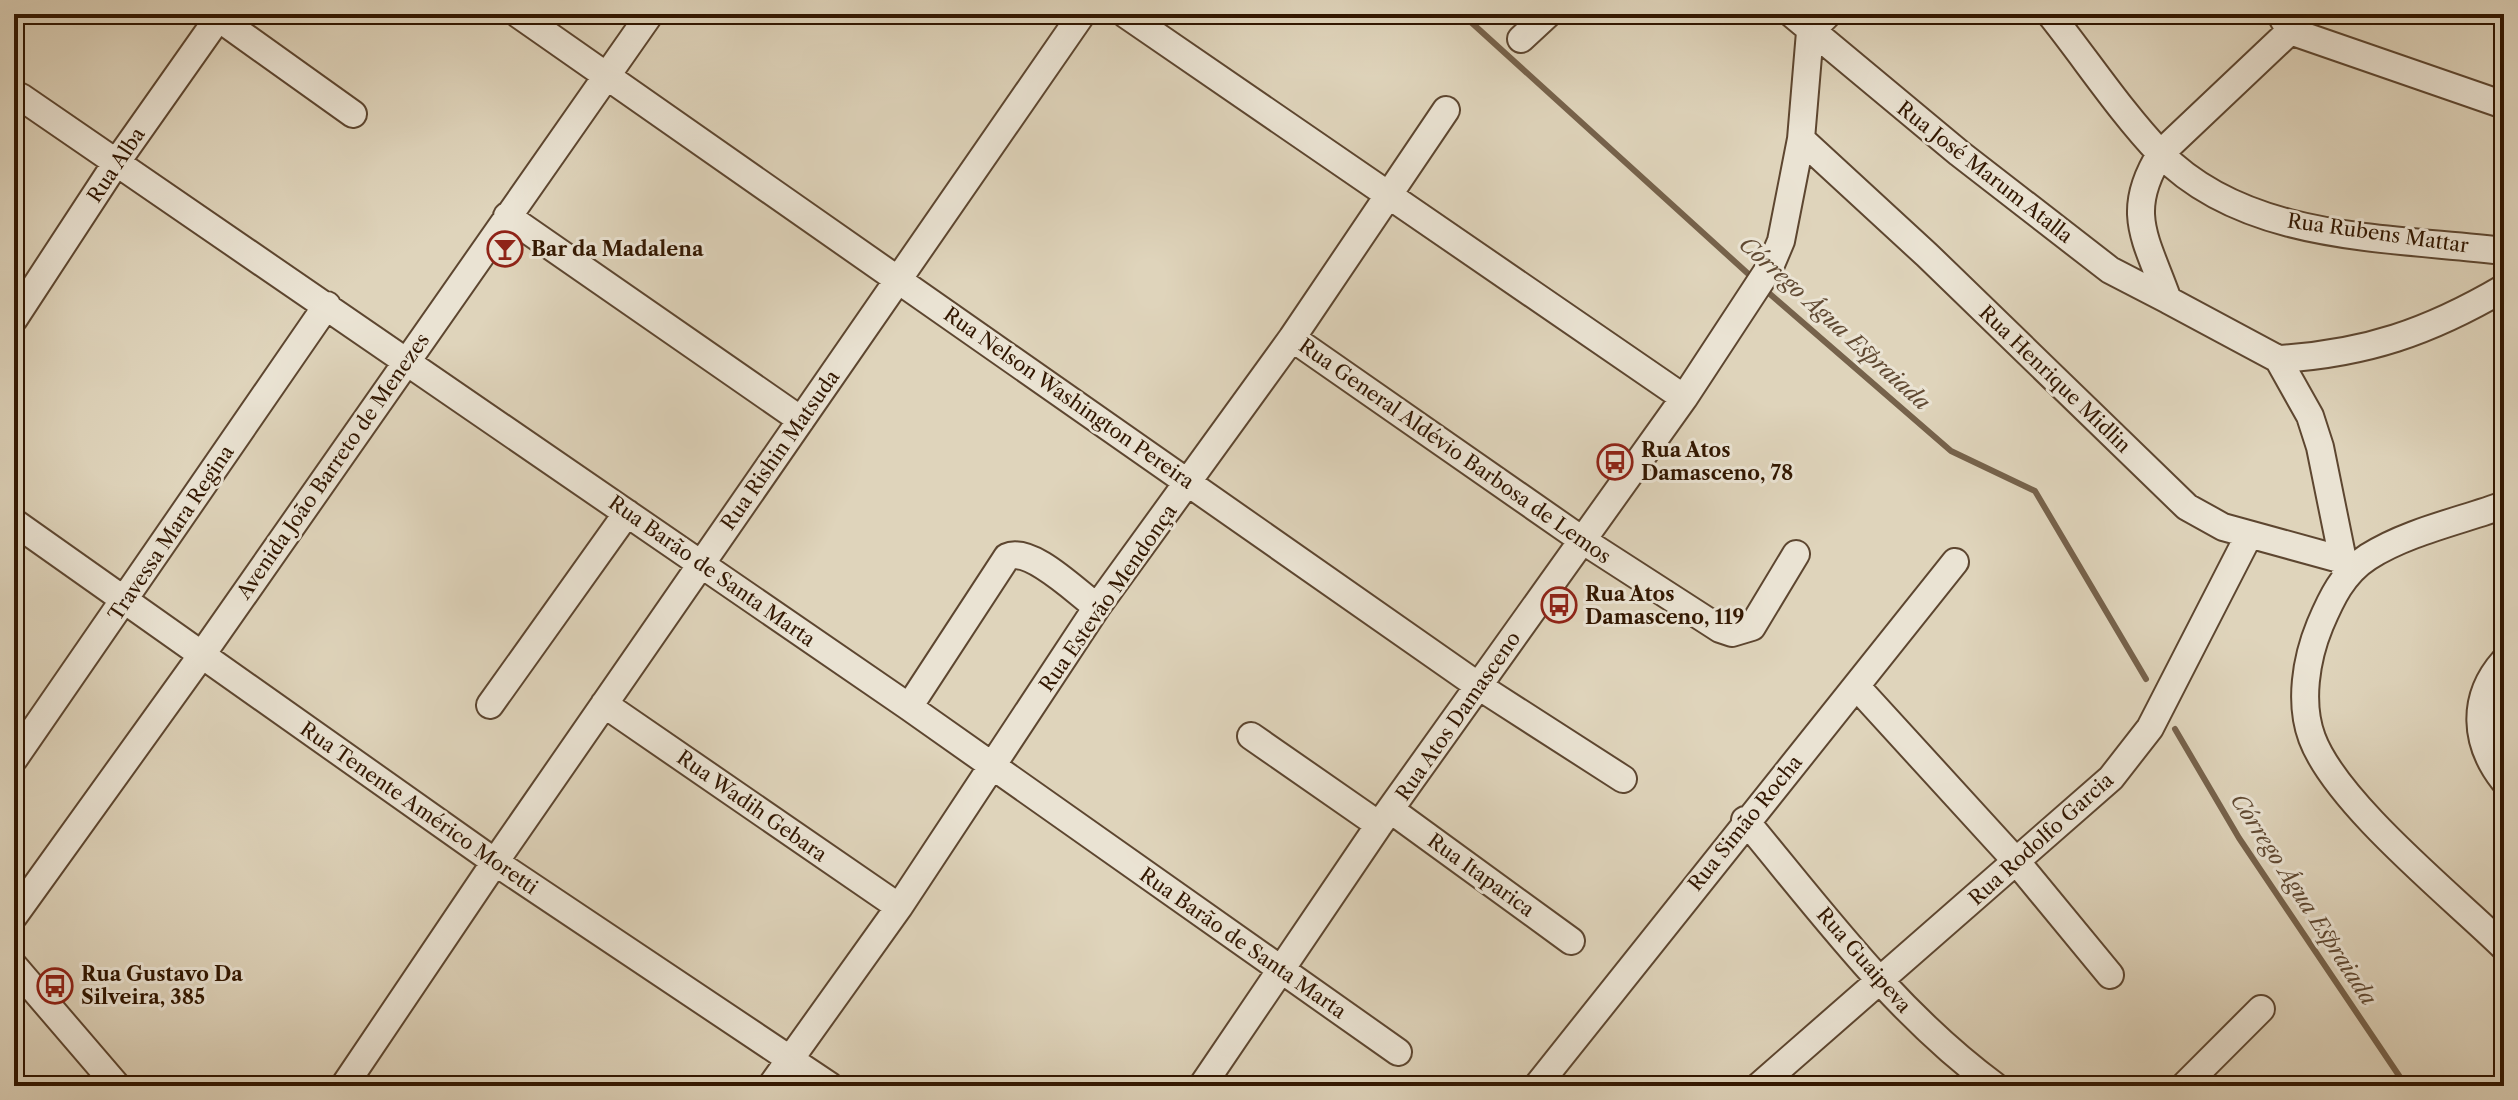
<svg xmlns="http://www.w3.org/2000/svg" width="2518" height="1100" viewBox="0 0 2518 1100" font-family="'Libre Caslon Text',serif">
  <style>
    .lines { fill: none; stroke-linecap: round; stroke-linejoin: round }
    .stream { stroke: #76624b; stroke-width: 6 }
    .minor-casing { stroke: #5d4630; stroke-width: 30 }
    .minor { stroke: #eae3d3; stroke-width: 26 }
    .labels { text-anchor: middle; stroke-width: 6; stroke-linejoin: round; paint-order: stroke }
    .street-label { font-size: 20px; fill: #321701; stroke: #eae3d3 }
    .poi-label { font-size: 20px; font-weight: bold; fill: #321701; stroke: #eae3d3; text-anchor: start }
    .water-label { font-size: 22px; font-style: italic; fill: #604932; stroke: #eae3d3 }
  </style>
  <rect width="100%" height="100%" fill="#dfd4bb"/>
  <filter id="stains"><feTurbulence type="fractalNoise" baseFrequency=".0025" numOctaves="4"/><feColorMatrix values="0 0 0 0 .2 0 0 0 0 .09 0 0 0 0 .02 0 0 0 .5 -.17"/></filter>
  <radialGradient id="worn" r=".72"><stop offset=".6" stop-color="#630" stop-opacity="0"/><stop offset="1" stop-color="#630" stop-opacity=".3"/></radialGradient>
  <g class="lines">
    <path class="stream" d="M1462,14L1755,280
      M1763,288L1951,451L2035,491L2146,679
      M2175,729L2239,838L2406,1086"/>
    <defs>
      <path id="minor" d="M213,14L353,114
        M518,14L1480,687L1623,779
        M1125,14L1684,398
        M1792,14L1959,153L2110,270L2168,300
        M2050,14C2086,59 2120,111 2160,153C2246,242 2389,237 2504,251
        M2303,14L2290,31L2161,153C2123,213 2147,240 2168,300L2278,359L2310,416L2320,447L2346,575
        M2282,17L2290,31L2504,105
        M1810,32L1828,14
        M1521,39L1548,14
        M21,97L909,707L1398,1052
        M1801,139L1927,255L2187,507L2223,527L2343,560
        M507,216L801,420
        M14,319L116,163L221,14
        M1292,338L1582,540L1720,629L1732,633L1752,627L1796,554
        M2278,359C2365,354 2429,332 2504,288
        M2504,505C2460,521 2407,532 2368,557C2343,573 2331,599 2320,625C2306,659 2299,703 2312,738C2336,803 2452,896 2504,947
        M14,522L495,862L830,1086
        M2504,661C2471,698 2474,743 2504,781
        M1857,687L2016,861L2110,975
        M604,704L899,907
        M490,705L627,513
        M909,707L1007,557C1031,546 1076,592 1097,607
        M1251,736L1379,825
        M14,759L327,305
        M1391,810L1571,941
        M1745,820C1823,914 1896,1013 1995,1086
        M14,916L201,656L650,14
        M14,966L117,1086
        M344,1086L495,862L1082,14
        M771,1086L899,907L1097,607L1292,338L1446,110
        M1202,1086L1379,825L1684,398L1770,267L1781,241L1801,139L1810,32
        M1537,1086L1955,562
        M1759,1086L2111,778L2150,728L2249,535
        M2184,1086L2261,1009"/>
    </defs>
    <use href="#minor" class="minor-casing"/>
    <use href="#minor" class="minor"/>
  </g>
  <defs>
    <symbol id="bar-ring" viewBox="-11 -11 22 22"><circle r="9.5" fill="#eae3d3" stroke="#8f2418" stroke-width="1.5"/><path d="M-6-5H6L.8 .8V4.5H3.5V6h-7V4.5H-.8V.8Z" fill="#8f2418"/></symbol>
    <symbol id="bus-ring" viewBox="-11 -11 22 22"><circle r="9.5" fill="#eae3d3" stroke="#8f2418" stroke-width="1.5"/><path d="M-5-6H5V4H4V6H2V4H-2V6H-4V4H-5ZM-3.5-4V0h7V-4ZM-3.5 1.2v1.5H-2V1.2ZM2 1.2v1.5H3.5V1.2Z" fill="#8f2418"/></symbol>
  </defs>
  <g fill-rule="evenodd">
    <use href="#bar-ring" x="485" y="229" width="40" height="40"/>
    <use href="#bus-ring" x="1595" y="442" width="40" height="40"/>
    <use href="#bus-ring" x="1539" y="585" width="40" height="40"/>
    <use href="#bus-ring" x="35" y="966" width="40" height="40"/>
  </g>
  <g class="labels">
    <g class="street-label">
      <text transform="translate(116 165) rotate(-56)" y="7">Rua Alba</text>
      <text transform="translate(1985 172) rotate(38)" y="7">Rua José Marum Atalla</text>
      <text transform="translate(2378 233) rotate(8)" y="7">Rua Rubens Mattar</text>
      <text transform="translate(2055 379) rotate(44)" y="7">Rua Henrique Midlin</text>
      <text transform="translate(1069 398) rotate(35)" y="7">Rua Nelson Washington Pereira</text>
      <text transform="translate(780 450) rotate(-55)" y="7">Rua Rishin Matsuda</text>
      <text transform="translate(1455 451) rotate(35)" y="7">Rua General Aldévio Barbosa de Lemos</text>
      <text transform="translate(333 466) rotate(-55)" y="7">Avenida João Barreto de Menezes</text>
      <text transform="translate(171 533) rotate(-56)" y="7">Travessa Mara Regina</text>
      <text transform="translate(712 571) rotate(35)" y="7">Rua Barão de Santa Marta</text>
      <text transform="translate(1108 598) rotate(-55)" y="7">Rua Estevão Mendonça</text>
      <text transform="translate(1458 716) rotate(-55)" y="7">Rua Atos Damasceno</text>
      <text transform="translate(752 806) rotate(35)" y="7">Rua Wadih Gebara</text>
      <text transform="translate(419 808) rotate(35)" y="7">Rua Tenente Américo Moretti</text>
      <text transform="translate(1745 823) rotate(-51)" y="7">Rua Simão Rocha</text>
      <text transform="translate(2041 839) rotate(-42)" y="7">Rua Rodolfo Garcia</text>
      <text transform="translate(1481 875) rotate(36)" y="7">Rua Itaparica</text>
      <text transform="translate(1243 943) rotate(35)" y="7">Rua Barão de Santa Marta</text>
      <text transform="translate(1864 960) rotate(49)" y="7">Rua Guaipeva</text>
    </g>
    <g class="poi-label">
      <text x="531" y="256">Bar da Madalena</text>
      <text x="1641" y="457">Rua Atos<tspan x="1641" dy="23">Damasceno, 78</tspan></text>
      <text x="1585" y="601">Rua Atos<tspan x="1585" dy="23">Damasceno, 119</tspan></text>
      <text x="81" y="981">Rua Gustavo Da<tspan x="81" dy="23">Silveira, 385</tspan></text>
    </g>
    <g class="water-label">
      <text transform="translate(1835 323) rotate(42)" y="8">Córrego Água Espraiada</text>
      <text transform="translate(2304 899) rotate(57)" y="8">Córrego Água Espraiada</text>
    </g>
  </g>
  <rect width="2518" height="1100" fill="none" stroke="#dfd4bb" stroke-width="48"/>
  <rect x="16" y="16" width="2486" height="1068" fill="none" stroke="#321701" stroke-width="4"/>
  <rect x="24" y="24" width="2470" height="1052" fill="none" stroke="#321701" stroke-width="2"/>
  <rect width="100%" height="100%" filter="url(#stains)"/>
  <rect width="100%" height="100%" fill="url(#worn)"/>
</svg>
